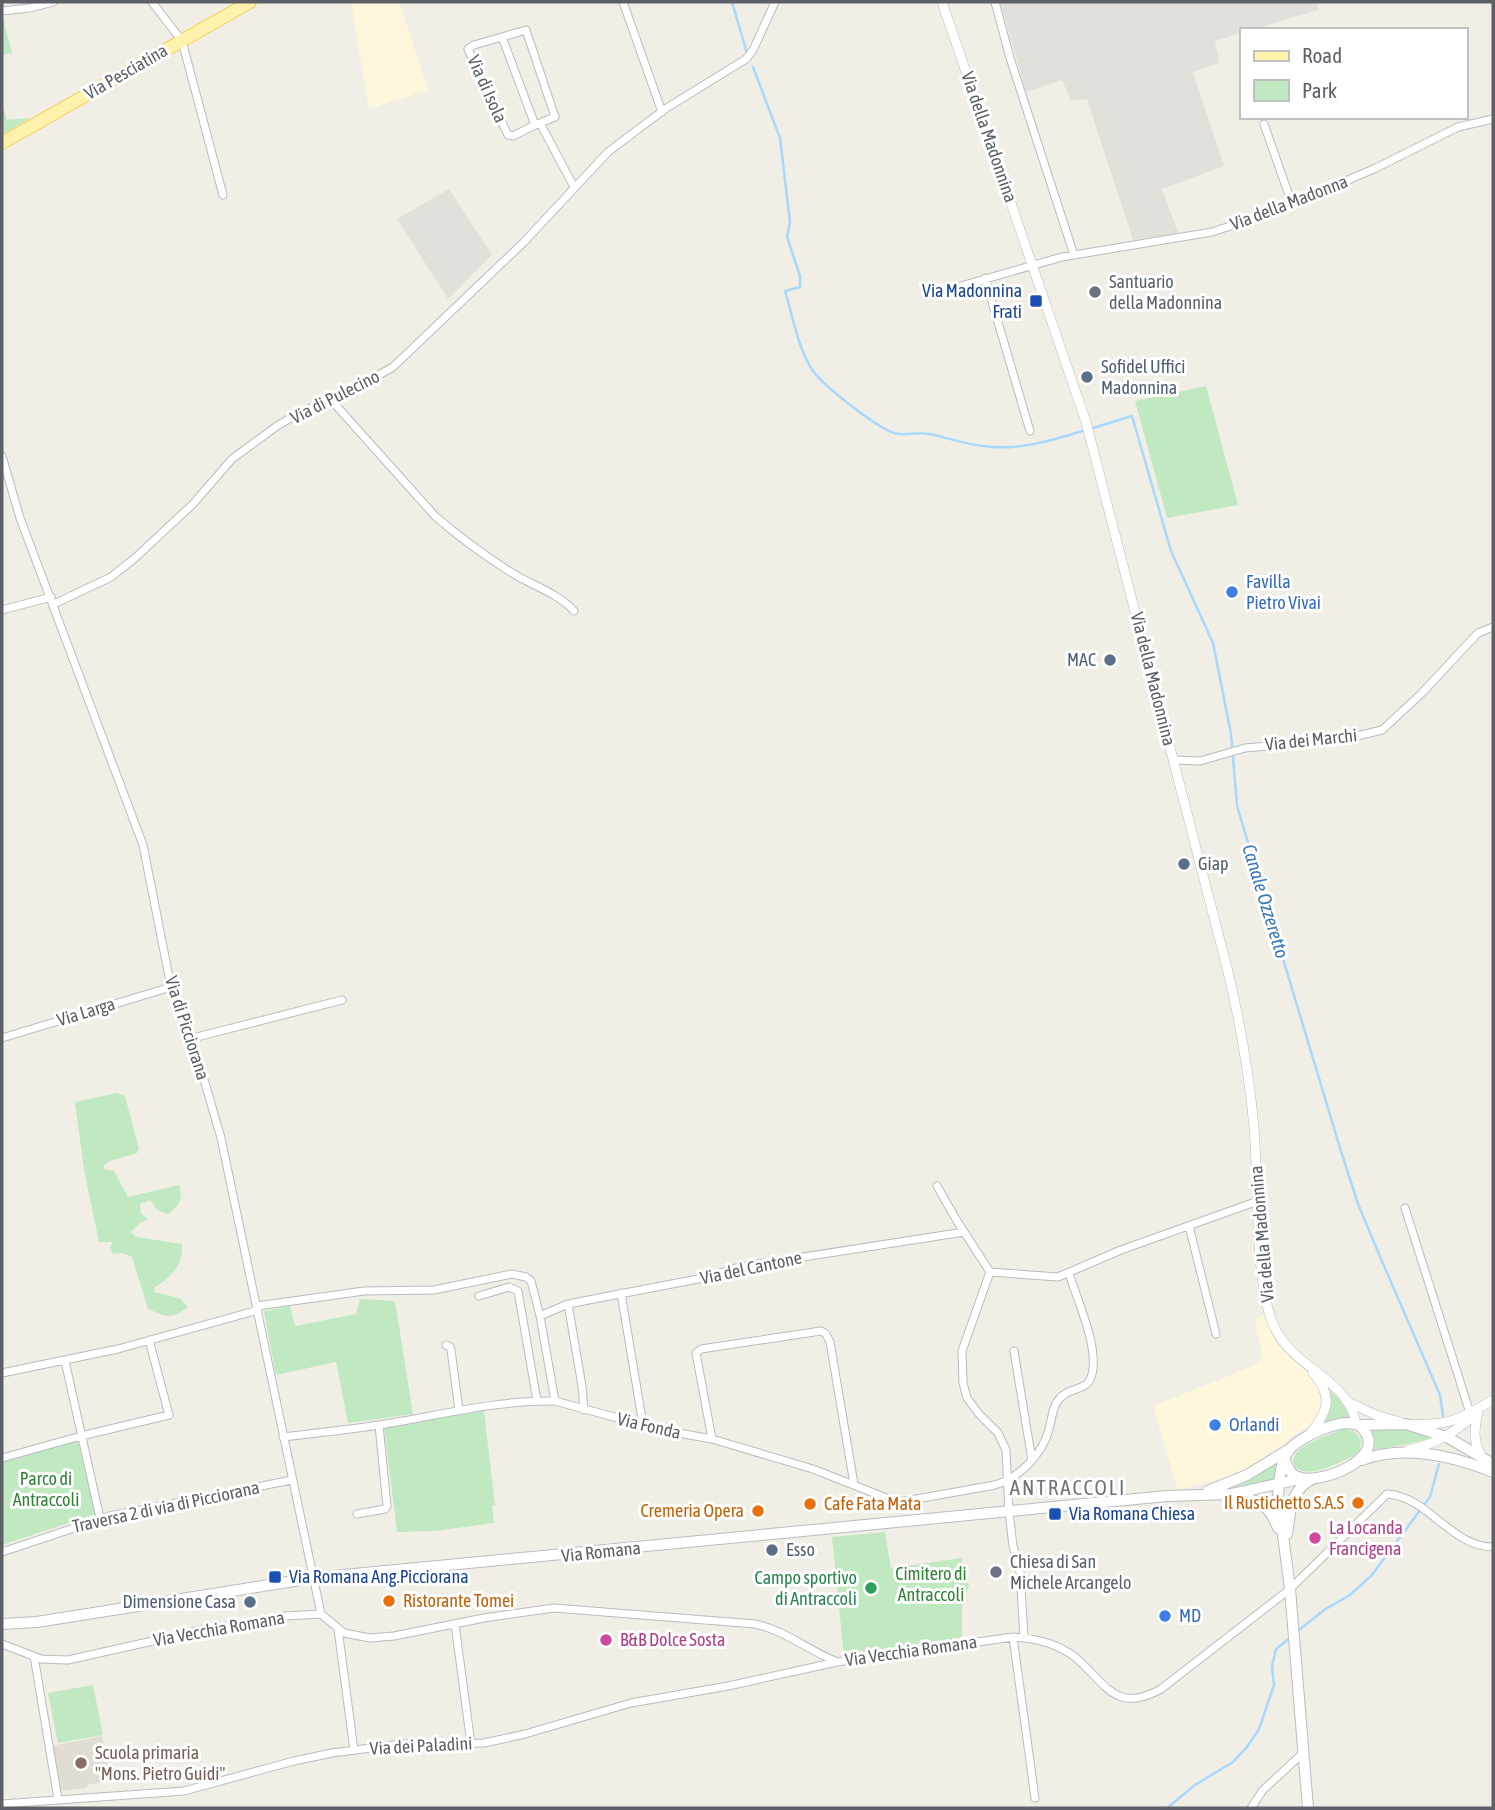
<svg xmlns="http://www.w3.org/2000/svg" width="1495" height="1810" viewBox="0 0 1495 1810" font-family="'Asap Condensed',sans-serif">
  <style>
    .commercial { fill: #fff7dc }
    .industrial { fill: #e1e0da }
    .education { fill: #e1ddd4 }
    .green { fill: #c1e9c1 }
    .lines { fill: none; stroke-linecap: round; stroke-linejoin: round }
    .stream { stroke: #a7d8ff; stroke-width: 2.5 }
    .minor-casing { stroke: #b8bbc0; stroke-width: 9 }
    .tertiary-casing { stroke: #b8bbc0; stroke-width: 10 }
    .secondary-casing { stroke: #b9bcc2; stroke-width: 12 }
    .primary-casing { stroke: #facd55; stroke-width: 14 }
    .minor { stroke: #fff; stroke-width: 7 }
    .tertiary { stroke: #fff; stroke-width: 9 }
    .secondary { stroke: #fff; stroke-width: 10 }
    .primary { stroke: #fff2ac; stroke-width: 12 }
    .worship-dot { fill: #6b7280; stroke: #fff; stroke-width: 2.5 }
    .transit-dot { fill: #1a4fb4; stroke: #fff; stroke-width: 2.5 }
    .service-dot { fill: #5c6f8a; stroke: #fff; stroke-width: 2.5 }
    .shop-dot { fill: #3f7fe0; stroke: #fff; stroke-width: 2.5 }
    .food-dot { fill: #e8710a; stroke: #fff; stroke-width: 2.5 }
    .hotel-dot { fill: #d1479c; stroke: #fff; stroke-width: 2.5 }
    .leisure-dot { fill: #2e9e5b; stroke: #fff; stroke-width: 2.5 }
    .education-dot { fill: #8d6e63; stroke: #fff; stroke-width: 2.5 }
    .labels { text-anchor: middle; stroke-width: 6; stroke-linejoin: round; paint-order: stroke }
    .street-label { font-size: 18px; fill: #5d6167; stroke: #fff }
    .worship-label { font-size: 18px; fill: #5b616d; stroke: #fff; text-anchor: start }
    .transit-label { font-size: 18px; fill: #164399; stroke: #fff; text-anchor: start }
    .service-label { font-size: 18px; fill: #4e5e75; stroke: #fff; text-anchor: start }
    .shop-label { font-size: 18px; fill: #366cbe; stroke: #fff; text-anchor: start }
    .park-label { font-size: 18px; fill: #2f8434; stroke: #fff }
    .food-label { font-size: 18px; fill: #c56008; stroke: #fff; text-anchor: end }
    .hotel-label { font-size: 18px; fill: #b23c85; stroke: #fff; text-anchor: start }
    .leisure-label { font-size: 18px; fill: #27864d; stroke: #fff; text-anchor: end }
    .education-label { font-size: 18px; fill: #785e54; stroke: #fff; text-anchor: start }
    .water-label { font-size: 19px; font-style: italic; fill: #3c78b9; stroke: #fff }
    .quarter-label { font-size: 21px; letter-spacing: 2px; fill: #6e7479; stroke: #fff }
  </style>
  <rect width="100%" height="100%" fill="#f1eee6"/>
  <path class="commercial" d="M351,2H399L428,90L369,109Z
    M1265,1315L1277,1344L1312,1377L1319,1387L1321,1413L1315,1421L1251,1467L1230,1476L1178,1490L1153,1406L1258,1364L1262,1355L1255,1319Z"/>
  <path class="industrial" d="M1000,2H1316L1318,10L1251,30H1241V33L1215,41L1219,63L1193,72L1224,166L1162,189L1178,233L1133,240L1087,99L1071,101L1062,80L1026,92Z
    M449,189L492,255L448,299L397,219Z"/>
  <path class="education" d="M102,1736L110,1781L87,1785V1788L59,1791L51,1746Z"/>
  <path class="green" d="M2,14L12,53L2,55Z
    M2,104L7,120L30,118L2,135Z
    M1206,386L1238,505L1167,518L1135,401Z
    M117,1093L125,1096L139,1149L137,1153L110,1161L104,1165V1169L114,1171L128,1197L179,1185C183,1199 180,1205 168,1214L157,1210L150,1200L140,1204L141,1214L148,1219L140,1223L131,1232L136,1237L182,1244C183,1265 172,1277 155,1287L154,1292L179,1298L188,1307C171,1320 167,1317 148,1309L132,1257L122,1253L113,1254L110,1247L113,1242H99L84,1170L75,1102Z
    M360,1299L395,1301L413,1414L348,1423L336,1362L276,1375L264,1311L290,1306L295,1326L356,1314Z
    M1329,1389L1343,1403L1351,1417L1325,1422L1331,1398Z
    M484,1411L495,1505L492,1506L494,1523L434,1531L397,1532L384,1427Z
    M1369,1426L1409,1429L1432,1437V1439L1374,1450L1375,1439Z
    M1344,1429L1354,1431L1361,1439L1360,1450L1356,1454C1344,1461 1304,1482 1294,1465C1292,1461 1293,1458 1295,1455C1301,1444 1332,1433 1344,1429Z
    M77,1439L96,1514L2,1545V1460Z
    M1278,1461L1274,1480L1224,1491L1244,1483Z
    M885,1532L891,1568L962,1558L961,1565L969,1586L962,1606V1640L844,1658L832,1537Z
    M93,1685L103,1735L58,1743L48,1693Z"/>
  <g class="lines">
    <path class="stream" d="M732,2L747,53
      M753,67L780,138L790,222L787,237L800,276V287L785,291C793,317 798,349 813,371C824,386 882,433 899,434C909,435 920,432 930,434C948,438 965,444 983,446C1016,451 1051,441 1082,431
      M1093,428L1132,416L1171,551L1213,643L1231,734L1237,806L1340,1148L1358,1204L1381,1259L1440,1395L1443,1416
      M1298,1631L1324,1610L1350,1595L1371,1576L1430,1497L1439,1464
      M1167,1808L1195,1785L1233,1762L1247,1747L1259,1729L1274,1685L1272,1666L1276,1649L1291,1637"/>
    <defs>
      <path id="minor" d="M152,2L182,41L223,195
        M623,2L662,112
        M995,2L1010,58L1074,255
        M2,11L30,8L53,2
        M502,37L474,45L468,49L470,54L508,135L513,136L535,125
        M540,123L535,125L502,37L526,30L555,117L540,123L574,187
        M1264,124L1292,204
        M985,278L1030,431
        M933,294L1062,257L1212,232L1273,212L1376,168L1458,127L1493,119
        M332,401L435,516C458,536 484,555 509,571C530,585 557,592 574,611
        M2,456L20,518L143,845L171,987L205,1083L221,1138L321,1614
        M54,604L111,577L135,558L193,504L232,459L277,426L303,411L336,399L393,367L524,242L608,152L665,109L746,59L753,50L775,2
        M2,610L51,597
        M1174,760L1200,761L1245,748L1340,740L1382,730L1421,694L1478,633L1493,627
        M2,1038L171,987
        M189,1039L342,1000
        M937,1186L957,1221L990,1272L1058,1277L1121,1250L1258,1201
        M1405,1208L1470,1413
        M1189,1226L1216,1334
        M990,1272L962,1351L963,1383L967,1398L979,1414L998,1433L1006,1450L1009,1512L1013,1546L1020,1572L1024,1637
        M621,1293L643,1425
        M479,1296L509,1287L518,1291L537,1401
        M568,1304L582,1386L584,1410
        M257,1306L364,1291L434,1290L512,1274L526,1277L531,1281L540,1316L555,1401
        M540,1316L568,1304L708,1277L739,1267L964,1232
        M446,1345L450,1347L451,1350L459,1410
        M1014,1351L1032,1460
        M65,1361L100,1518
        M2,1373L118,1349L258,1310
        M283,1437C315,1433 347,1430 379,1425C437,1416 496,1400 555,1401L662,1430L712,1439L813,1469L894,1501H905L995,1485C1019,1478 1043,1454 1049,1429C1052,1419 1052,1406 1060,1398C1073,1384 1091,1394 1093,1368C1096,1340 1077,1300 1069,1273
        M712,1439L696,1353L701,1349L821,1331L826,1334L830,1342L854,1484
        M2,1458L81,1436L169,1415L149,1340
        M357,1514L385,1509L387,1506L379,1425
        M2,1552L110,1516L292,1480
        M455,1624L471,1744
        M338,1629L354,1750
        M1013,1637L1035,1798
        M2,1644L41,1659L68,1660L197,1631L285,1616L321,1614L344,1633L370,1638L394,1636L484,1618L554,1608L755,1624C784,1630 808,1650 835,1661
        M34,1656L58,1799
        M2,1804L184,1791L294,1761L332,1753L402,1744L484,1743L525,1734L631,1703L728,1686L837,1662L1013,1637C1035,1638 1057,1643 1075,1657C1105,1682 1115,1715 1161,1689L1290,1589L1387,1494C1428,1496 1451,1547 1493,1547
        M1251,1808L1263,1790L1303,1753"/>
      <path id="tertiary" d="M942,2L1086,422L1227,968C1240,1021 1249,1073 1254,1127C1259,1186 1254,1255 1269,1313C1284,1369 1348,1374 1356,1424
        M1346,1401L1376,1415L1400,1422
        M1478,1413C1474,1430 1473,1442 1482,1457
        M1414,1424C1450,1426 1463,1417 1493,1400
        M1310,1434C1328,1411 1334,1397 1313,1373
        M1408,1450C1439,1443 1451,1434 1475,1415"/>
      <path id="secondary" d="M1359,1425L1406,1424L1447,1437L1493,1464
        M1362,1460C1405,1444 1453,1456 1493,1472
        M1285,1461C1288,1468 1290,1474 1298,1477C1318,1486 1391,1458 1362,1428C1348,1413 1299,1437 1289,1450C1280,1461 1279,1484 1278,1497L1290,1589L1308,1808
        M1208,1491L1247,1475L1288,1450
        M1236,1495C1259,1501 1269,1504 1278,1528
        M1287,1534C1291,1510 1289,1492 1312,1479
        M2,1624L37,1622L313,1578L1167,1496L1232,1494L1300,1479"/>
      <path id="primary" d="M2,143L250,2"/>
    </defs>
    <use href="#minor" class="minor-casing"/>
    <use href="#tertiary" class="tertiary-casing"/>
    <use href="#secondary" class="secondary-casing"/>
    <use href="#primary" class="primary-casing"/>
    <use href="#minor" class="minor"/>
    <use href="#tertiary" class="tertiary"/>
    <use href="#secondary" class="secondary"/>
    <use href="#primary" class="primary"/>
  </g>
  <g class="worship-dot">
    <circle cx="1095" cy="292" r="7"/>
    <circle cx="996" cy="1572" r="7"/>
  </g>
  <g class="transit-dot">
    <rect x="1029" y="294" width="14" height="14" rx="3.5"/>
    <rect x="1048" y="1507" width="14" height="14" rx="3.5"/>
    <rect x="268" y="1570" width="14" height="14" rx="3.5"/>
  </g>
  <g class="service-dot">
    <circle cx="1087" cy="377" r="7"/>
    <circle cx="1110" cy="660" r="7"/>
    <circle cx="1184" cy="864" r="7"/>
    <circle cx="772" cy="1550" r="7"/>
    <circle cx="250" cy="1602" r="7"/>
  </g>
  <g class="shop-dot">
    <circle cx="1232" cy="592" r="7"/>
    <circle cx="1215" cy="1425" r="7"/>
    <circle cx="1165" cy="1616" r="7"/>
  </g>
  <g class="food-dot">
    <circle cx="1358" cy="1503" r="7"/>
    <circle cx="810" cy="1504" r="7"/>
    <circle cx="758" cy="1511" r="7"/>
    <circle cx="389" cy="1601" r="7"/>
  </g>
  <g class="hotel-dot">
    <circle cx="1315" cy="1538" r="7"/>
    <circle cx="606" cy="1640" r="7"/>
  </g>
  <circle class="leisure-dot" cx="871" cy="1588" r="7"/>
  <circle class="education-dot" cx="81" cy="1763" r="7"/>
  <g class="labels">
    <g class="street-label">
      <text transform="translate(126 72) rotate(-30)" y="6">Via Pesciatina</text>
      <text transform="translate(487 89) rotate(66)" y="6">Via di Isola</text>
      <text transform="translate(989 137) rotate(71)" y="6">Via della Madonnina</text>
      <text transform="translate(1289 203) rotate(-21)" y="6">Via della Madonna</text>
      <text transform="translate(335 397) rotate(-27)" y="6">Via di Pulecino</text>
      <text transform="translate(1153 679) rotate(76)" y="6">Via della Madonnina</text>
      <text transform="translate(1311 740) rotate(-6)" y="6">Via dei Marchi</text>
      <text transform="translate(86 1012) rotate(-17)" y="6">Via Larga</text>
      <text transform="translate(187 1028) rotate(72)" y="6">Via di Picciorana</text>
      <text transform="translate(1262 1234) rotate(-95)" y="6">Via della Madonnina</text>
      <text transform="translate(751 1268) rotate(-12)" y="6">Via del Cantone</text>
      <text transform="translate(649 1426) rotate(13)" y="6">Via Fonda</text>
      <text transform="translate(166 1507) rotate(-12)" y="6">Traversa 2 di via di Picciorana</text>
      <text transform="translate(601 1552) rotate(-6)" y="6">Via Romana</text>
      <text transform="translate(219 1629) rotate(-10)" y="6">Via Vecchia Romana</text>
      <text transform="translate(911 1651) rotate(-8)" y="6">Via Vecchia Romana</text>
      <text transform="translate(421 1746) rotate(-3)" y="6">Via dei Paladini</text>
    </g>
    <g class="worship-label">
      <text x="1109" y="288">Santuario<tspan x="1109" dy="21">della Madonnina</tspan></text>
      <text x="1010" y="1568">Chiesa di San<tspan x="1010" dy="21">Michele Arcangelo</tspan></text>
    </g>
    <g class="transit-label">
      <text x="1022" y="297" text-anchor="end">Via Madonnina<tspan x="1022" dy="21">Frati</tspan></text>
      <text x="1069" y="1520">Via Romana Chiesa</text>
      <text x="289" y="1583">Via Romana Ang.Picciorana</text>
    </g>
    <g class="service-label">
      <text x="1101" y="373">Sofidel Uffici<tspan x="1101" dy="21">Madonnina</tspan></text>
      <text x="1096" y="666" text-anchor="end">MAC</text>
      <text x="1198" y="870">Giap</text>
      <text x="786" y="1556">Esso</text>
      <text x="236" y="1608" text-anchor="end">Dimensione Casa</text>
    </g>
    <g class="shop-label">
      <text x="1246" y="588">Favilla<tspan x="1246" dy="21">Pietro Vivai</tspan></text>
      <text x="1229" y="1431">Orlandi</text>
      <text x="1179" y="1622">MD</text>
    </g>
    <g class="park-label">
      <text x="46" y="1485">Parco di<tspan x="46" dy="21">Antraccoli</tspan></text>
      <text x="931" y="1580">Cimitero di<tspan x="931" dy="21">Antraccoli</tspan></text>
    </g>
    <g class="food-label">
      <text x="1344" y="1509">Il Rustichetto S.A.S</text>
      <text x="824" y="1510" text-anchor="start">Cafe Fata Mata</text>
      <text x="744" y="1517">Cremeria Opera</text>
      <text x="403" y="1607" text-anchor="start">Ristorante Tomei</text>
    </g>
    <g class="hotel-label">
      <text x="1329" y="1534">La Locanda<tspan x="1329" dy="21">Francigena</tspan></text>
      <text x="620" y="1646">B&amp;B Dolce Sosta</text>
    </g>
    <g class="leisure-label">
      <text x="857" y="1584">Campo sportivo<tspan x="857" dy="21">di Antraccoli</tspan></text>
    </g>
    <g class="education-label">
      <text x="95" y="1759">Scuola primaria<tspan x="95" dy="21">"Mons. Pietro Guidi"</tspan></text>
    </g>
    <g class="water-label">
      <text transform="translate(1266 901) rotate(73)" y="7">Canale Ozzeretto</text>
    </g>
    <g class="quarter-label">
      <text x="1068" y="1495">ANTRACCOLI</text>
    </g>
  </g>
  <rect width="1495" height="1810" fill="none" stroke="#5d6167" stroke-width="7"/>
  <rect x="1240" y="28" width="228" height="91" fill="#ffffff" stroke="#bec0c2" stroke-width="2"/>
  <rect x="1254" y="51" width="35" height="10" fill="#fff2ac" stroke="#bec0c2" stroke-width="2"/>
  <text x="1302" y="63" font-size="21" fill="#5d6167">Road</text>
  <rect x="1254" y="80" width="35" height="21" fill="#c1e9c1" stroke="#bec0c2" stroke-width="2"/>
  <text x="1302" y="98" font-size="21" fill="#5d6167">Park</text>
</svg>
